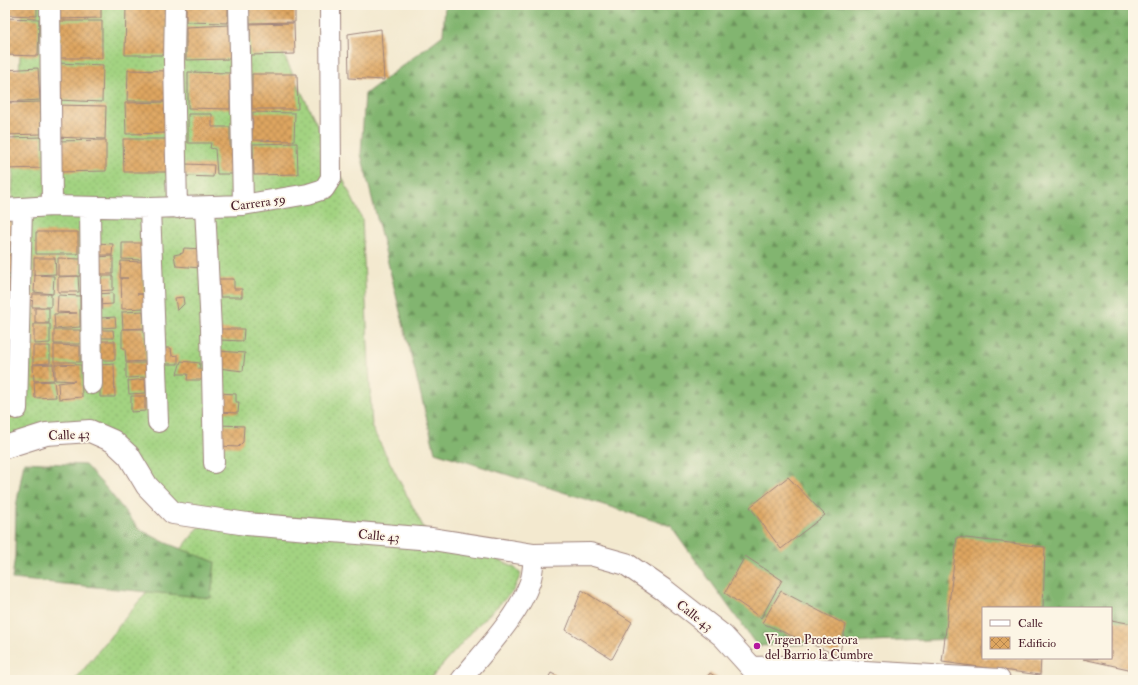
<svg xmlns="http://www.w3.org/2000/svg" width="1138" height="685" viewBox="0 0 1138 685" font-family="'IM FELL Double Pica',serif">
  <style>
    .grass { fill: url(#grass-dots); stroke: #767956 }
    .forest { fill: url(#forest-firs); stroke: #666a4d }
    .building { fill: url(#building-cross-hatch) }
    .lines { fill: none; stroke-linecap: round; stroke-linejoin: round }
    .minor-casing { stroke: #9e847d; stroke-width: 22 }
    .secondary-casing { stroke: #9e847d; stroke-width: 24 }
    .minor { stroke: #fff; stroke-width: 20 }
    .secondary { stroke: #fff; stroke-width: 22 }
    .poi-dot { fill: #b5179e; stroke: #fcf5e5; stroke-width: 1.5 }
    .labels { text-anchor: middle; stroke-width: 3.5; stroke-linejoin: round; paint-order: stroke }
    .street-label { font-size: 13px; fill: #4a1f2b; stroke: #fcf5e5 }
    .poi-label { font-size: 13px; fill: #4a1f2b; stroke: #fcf5e5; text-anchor: start }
  </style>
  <defs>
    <pattern id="grass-dots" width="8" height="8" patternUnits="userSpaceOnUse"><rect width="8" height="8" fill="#a3d381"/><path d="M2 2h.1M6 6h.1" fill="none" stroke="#8eb570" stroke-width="1.8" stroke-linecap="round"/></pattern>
    <pattern id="forest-firs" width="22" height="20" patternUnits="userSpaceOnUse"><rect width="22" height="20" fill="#82b56f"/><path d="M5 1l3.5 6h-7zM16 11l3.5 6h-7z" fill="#6c935b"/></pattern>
    <pattern id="building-cross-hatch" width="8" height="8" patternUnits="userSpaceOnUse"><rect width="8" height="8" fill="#dea661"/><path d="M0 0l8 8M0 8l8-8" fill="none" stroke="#b68750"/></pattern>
  </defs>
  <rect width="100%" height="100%" fill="#fcf5e5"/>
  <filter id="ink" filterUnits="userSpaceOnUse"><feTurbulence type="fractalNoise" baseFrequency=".025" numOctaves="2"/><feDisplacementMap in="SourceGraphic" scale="8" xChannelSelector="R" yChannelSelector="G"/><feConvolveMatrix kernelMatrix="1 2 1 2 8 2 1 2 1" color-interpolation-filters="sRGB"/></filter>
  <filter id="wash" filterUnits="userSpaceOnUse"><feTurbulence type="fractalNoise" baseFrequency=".012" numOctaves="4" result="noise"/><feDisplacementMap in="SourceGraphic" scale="16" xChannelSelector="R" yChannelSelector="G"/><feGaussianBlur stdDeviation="0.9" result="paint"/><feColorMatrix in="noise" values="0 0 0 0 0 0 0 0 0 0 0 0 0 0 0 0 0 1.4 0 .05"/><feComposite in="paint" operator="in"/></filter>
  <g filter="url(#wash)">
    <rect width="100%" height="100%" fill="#f3e9cf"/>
    <path class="grass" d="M23,5H260L362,219L372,428L428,536L461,540L515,568L521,574L513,591L478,625L429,680H75L204,521L172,516L123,461L89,433L5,450V316Z"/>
    <path class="forest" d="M445,5H1133V632L1111,633V608H983V638L757,646L671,526L435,452L361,154L365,94L443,35Z
      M24,462L85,465L108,490L139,529L166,543L215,562L211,598L12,579L15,556L16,507Z"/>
    <g id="blocks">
      <path class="building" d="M5,5H37V16L5,15Z
        M58,5H101V18L58,19Z
        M126,5H166L168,55H125Z
        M186,5H228V23L186,22Z
        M249,5H295V22L250,23Z
        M5,18L39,19L38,56L5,55Z
        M60,21H102V58H59Z
        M294,23L295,54L250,55V24Z
        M229,25L230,59L186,60V27Z
        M381,29L384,80L349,78L348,34Z
        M58,63L103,65L102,102L57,100Z
        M38,68L40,100L5,102V70Z
        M128,70L168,71V101H127Z
        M188,72L230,73V109L188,108Z
        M252,74H297L298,109H252Z
        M41,102V134L5,135V103Z
        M167,102L168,133L126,134L125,103Z
        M55,105L106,106L105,139L54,137Z
        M253,112L295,113L294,141L252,140Z
        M188,114H212V127H230V147H234L236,174H217L215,149L210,148L211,143H188Z
        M42,137L43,168L5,169V138Z
        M123,139H169V172H124Z
        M106,140V171L56,172L55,141Z
        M297,143L298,174L254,175L253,144Z
        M185,164L214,165L213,177L184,176Z
        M5,215H12V250H5Z
        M36,232H78V254H36Z
        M97,243L113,244L112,255H96Z
        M122,243H142V260L122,259Z
        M184,248L202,249L201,268L176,266L174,255L183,253Z
        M5,255H16L15,274H5Z
        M113,256V274H96V257Z
        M34,258H55L56,274L34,275Z
        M58,258L81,259L80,276H58Z
        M121,261L143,262L144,294H137H145V308L122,309L121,278H128H120Z
        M35,275L54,276L53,294L34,292Z
        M78,276L79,292H58V277Z
        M96,276H113V290L96,291Z
        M5,279H15L14,308L5,309V296H10L5,295Z
        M216,279H234V289H242V297H220V290L216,291Z
        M113,293V304L96,305L95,294Z
        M33,294H51V307H32Z
        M58,295L80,296V327L55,329L54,314L77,313L57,312Z
        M183,297L184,304L177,311L175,298Z
        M35,308H49V323H35Z
        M14,311V328L5,329V312Z
        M143,311L144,328L123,329L122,312Z
        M115,317L116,327L101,328L100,318Z
        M34,324H50V343L34,344Z
        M122,329H144L146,361L126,362L125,348H122Z
        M219,329H244L243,341L219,340Z
        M54,330H80V344H54Z
        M99,330H113L114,338H100Z
        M5,331H14V346H5Z
        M99,341H115V360H99Z
        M54,345L80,346V362H54Z
        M33,346H50V363L33,364Z
        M157,348H171L172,356L178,355V364H158Z
        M5,349H14L16,383H7L16,384V399L5,398Z
        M219,351L245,353L243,371L218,368Z
        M181,361L200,363L199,369H205V380H187L188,374H177Z
        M126,363H148V377L126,378Z
        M53,364L54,380L34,381L33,365Z
        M55,364L81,365L82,397L59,399L58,383L75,381L55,380Z
        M114,364L115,397H100V365Z
        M145,379L146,393L129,394L128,381Z
        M54,381L56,397L35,398L34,382Z
        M219,393L236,394V402H239L238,413L218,412Z
        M131,396H145V411L131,412Z
        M5,400H15L16,418L5,419Z
        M220,425L244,426L243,442L238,447L219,446Z
        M788,477L825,515L781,549L750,507Z
        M957,537L1045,547L1043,608H983V658H1041L1040,675L942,662Z
        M745,556L782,580L761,618L725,593Z
        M582,590L632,622L612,659L566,630Z
        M781,591L846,625L839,656L762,623Z
        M1111,620L1133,624V670L1083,659L1111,658Z
        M551,673L565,680H547Z
        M710,673L721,680H705Z"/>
    </g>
  </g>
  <g filter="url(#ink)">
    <use href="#blocks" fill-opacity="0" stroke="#9e847d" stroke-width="1"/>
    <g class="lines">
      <defs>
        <path id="minor" d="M50,5L52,206
          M175,5L174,61L177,208
          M239,5L243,205
          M90,207L92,384
          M205,207L211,329L214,463
          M150,208L158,422
          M5,209L52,206L150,208L243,205L308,194L324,189L331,178L330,5
          M17,409L22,208
          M752,668L778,680
          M461,680C484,651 518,617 530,582C533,574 533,563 534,555"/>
        <path id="secondary" d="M5,447L46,434L90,431L113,441L129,456L147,486L173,513L247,524L432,539L534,555L590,554L626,564L664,590L723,636L752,668
          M752,668L781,667L999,680"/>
      </defs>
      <use href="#minor" class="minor-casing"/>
      <use href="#secondary" class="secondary-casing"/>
      <use href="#minor" class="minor"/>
      <use href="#secondary" class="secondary"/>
    </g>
  </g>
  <circle class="poi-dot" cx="757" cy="646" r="4"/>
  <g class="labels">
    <g class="street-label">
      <text transform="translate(258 202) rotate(-8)" y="5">Carrera 59</text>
      <text transform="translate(69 434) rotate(-3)" y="5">Calle 43</text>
      <text transform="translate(379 535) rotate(5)" y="5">Calle 43</text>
      <text transform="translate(695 615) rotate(38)" y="5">Calle 43</text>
    </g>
    <g class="poi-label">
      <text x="765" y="644">Virgen Protectora<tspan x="765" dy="15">del Barrio la Cumbre</tspan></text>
    </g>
  </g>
  <rect width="1138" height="685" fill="none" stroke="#fcf5e5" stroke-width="20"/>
  <rect x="982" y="607" width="130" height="52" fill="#fcf5e5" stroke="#b59f9b"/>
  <rect x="990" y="620" width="20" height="6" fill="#ffffff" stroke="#b59f9b"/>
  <text x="1018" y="627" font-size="12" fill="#4a1f2b">Calle</text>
  <rect x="990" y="637" width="20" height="12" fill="url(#building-cross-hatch)" stroke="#b59f9b"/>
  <text x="1018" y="647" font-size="12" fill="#4a1f2b">Edificio</text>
</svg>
